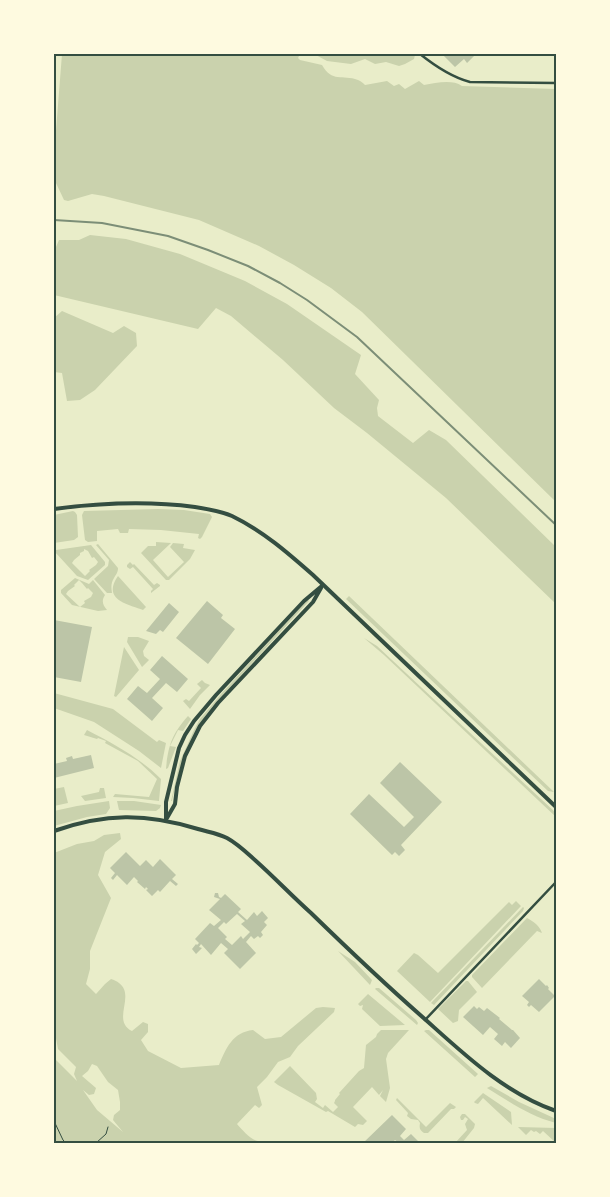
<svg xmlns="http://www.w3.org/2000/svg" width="610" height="1197" viewBox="0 0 610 1197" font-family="Spectral,serif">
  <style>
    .green { fill: #cad2ad; fill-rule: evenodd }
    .building { fill: #bcc5a7; fill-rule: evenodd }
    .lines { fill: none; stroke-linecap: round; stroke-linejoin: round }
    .path { stroke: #344e41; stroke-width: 1 }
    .minor { stroke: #344e41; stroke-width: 2.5 }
    .secondary { stroke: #344e41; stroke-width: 4 }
    .rail { stroke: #7c8e77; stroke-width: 2 }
    .neatline { fill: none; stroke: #344e41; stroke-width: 2 }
  </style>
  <rect width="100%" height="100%" fill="#e9edc9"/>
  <path class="green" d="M62,54H300L298,58L300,60L322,65C332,83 342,74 358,80C361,81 363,83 365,85L387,81L394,86L399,84L405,89L419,81L424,85C436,83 452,79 462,86L556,89V502L362,312L331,288L294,265L259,246L199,220L104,196L92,194L68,201L64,200L56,183L54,156Z
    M314,54H414L415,55L414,59L405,64L399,66L386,62L375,64L365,59L351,64L327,61Z
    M90,235L126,239L180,254L245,281L287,304L361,355L355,374L379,400L377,408L378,416L413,443L429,430L446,440L556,547V604L446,498L367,433L334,408L283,360L231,316L216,308L198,329L54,295L56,247L59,240H79Z
    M62,311L113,333L124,326L136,333L137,346L95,390L80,400L67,401L62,373L54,372V318Z
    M158,509L184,510L210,514L212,517L202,537L200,539L198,538L199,534L161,530L129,529L128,533H120L118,529L97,531V541L88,542L85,540L82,515L84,511Z
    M73,511L75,512L77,515L78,537L74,540L54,543V515Z
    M156,542L171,543L153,560L168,577L184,562L170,547L173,543L184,544L183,548L195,550L190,559L169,580H166L141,553L148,546H156Z
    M98,544L118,568C118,573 116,574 114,578C111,583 111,587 112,593H107L94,579L108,566L109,560L96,545Z
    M91,545L105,562V565L88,580L77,576L55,552L56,550ZM84,549L88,551L92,558L94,557L98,562L96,565L89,570L90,571L85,576L72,563L74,560L80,555V553L84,551Z
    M130,562L133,565L134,564L154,585L157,583L160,585V586L151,593V591L153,589L133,567L130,569L127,567V565Z
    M118,576L146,607L143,610C126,604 102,599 118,576Z
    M75,578L89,584L93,580L105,595C101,601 103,605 107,610L98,611L72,605L61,593V590ZM79,580L82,583L87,589L88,588L93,593L91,597L84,601L85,603L80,607L66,594L68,591L75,586L74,585Z
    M349,596L554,792L548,791L346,599Z
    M308,599L309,601L212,707C188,737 180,764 172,801H171L180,761L194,730L200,719L221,694Z
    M128,637H138L149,641L143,651L144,656L149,660L142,667L127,642Z
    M364,638L377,646L556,813V817L384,655Z
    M124,647L139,670L116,697L114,696Z
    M202,680L205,683L210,685L200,695L190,709L183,701L186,699L189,701L201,688L197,684Z
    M54,693L113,709L157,742L159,740L166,743L161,768L139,751L94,722L54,708Z
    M188,716L191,719L183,731L178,730L170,746L176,747L168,768L166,769C168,746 172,734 188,716Z
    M87,730C114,744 140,758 161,779L159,801L133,798L113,797L115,794L149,797L157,779L138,761L105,743L106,741L98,738L97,739L84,735Z
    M64,787L68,803L54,806V789Z
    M100,788H104L106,798L85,801L81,796L99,792Z
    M109,801L110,808L106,814L87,817L54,826V811L77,806Z
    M117,801H134L161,805L160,808L156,811L119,810Z
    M120,833L121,839L105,852L98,875L111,898L90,951V969L86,984L96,994L105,984L111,979C114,980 117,981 119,983C136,996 111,1020 132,1031L143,1022L148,1024V1032L141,1040L148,1051L181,1068L219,1065C226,1048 233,1032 253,1030L265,1039L281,1037L316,1008L323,1007L335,1008L334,1012L298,1046L290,1057L278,1062L267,1077L257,1087L262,1105L259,1108L255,1105L237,1124C244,1132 255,1145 266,1141L270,1143H54V1058L77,1081L74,1074L76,1067L58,1049L55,1033L54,1031V853L77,844L94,841L104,835ZM92,1064L97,1066L108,1082L118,1090L120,1102V1110L114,1115L113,1120L123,1132L97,1110L83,1090L89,1095L94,1094L96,1088L82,1076L88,1071Z
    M516,901L521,906L430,1002L397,971L414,953L418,955L438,973L509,902L512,905Z
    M523,907L524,908L523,911L434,1005L431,1003Z
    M527,918C533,921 540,926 542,933L537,931L482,988L472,977V975Z
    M338,951L355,962L372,980L370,985Z
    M466,981H468L477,992L459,1010L458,1021L453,1023L438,1009Z
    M376,988H379L416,1020L418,1023L417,1025L375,989Z
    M368,994L405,1025L380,1026L362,1009L363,1005L360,1006L358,1004Z
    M381,1030H409L388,1053L386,1059L390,1088L386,1102L380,1096L383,1090L379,1095L372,1087L353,1107L367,1121L363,1125L358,1124L355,1127L328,1111L326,1112L278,1085L274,1082L290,1066L316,1093L317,1099L315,1102L323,1108L325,1105L333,1112L338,1107L334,1103L335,1101V1100L340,1094L339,1093L359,1071L364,1068L366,1045L376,1037L377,1034Z
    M426,1030H429L478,1074L475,1077L424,1031Z
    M491,1086L519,1102L556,1119V1123C530,1116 510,1102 487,1088Z
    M483,1093L511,1112L512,1125L483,1098L478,1104L475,1103L474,1102Z
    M397,1098L426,1127L450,1103L456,1107L454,1109H451L428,1133H424C420,1130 419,1129 420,1123L418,1120L411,1119L407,1116L408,1113L396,1100Z
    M462,1114H465L475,1124L474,1128L462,1143H455L467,1130L465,1124L468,1119L465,1117L463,1120H461L460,1117Z
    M518,1127L556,1128V1143L543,1131L540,1134L536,1131L534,1132L531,1130L526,1135Z"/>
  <path class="building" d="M442,54H476L467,63L464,59L455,67Z
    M207,601L223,615L221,618L235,629L208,664L176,638Z
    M169,603L179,612L163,632L160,630L156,634L146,631Z
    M54,620L92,627L81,682L54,677Z
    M162,656L188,679L177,692L166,683L152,698L163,708L152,721L127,699L138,686L147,693L160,679L150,670Z
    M91,755L94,768L54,778V764L67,761L66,758L72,756L73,759Z
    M400,762L442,802L401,845L405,850L399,856L395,852L392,855L350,814L369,794L404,827L414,817L380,783Z
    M126,852L140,866L146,860L153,867L160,859L176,875L172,879L178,884L176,886L170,881L160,892L158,890L152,896L146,890L148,889L146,887L145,889L137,882L138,881L134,877L127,885L117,875L113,880L111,878L115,873L110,868Z
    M215,893H218L219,897L221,898L225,894L241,909L238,912L247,920L254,912L257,916L262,911L268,918L264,922L267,925L261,932L263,935L260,938L258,936L254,939L251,936L246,942L256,953L240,969L224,953L228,949L221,943L211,955L201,944L199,947L202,948L196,954L192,949L196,944L197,945L199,943L195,939L210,923L214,926L221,920L209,910L220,899L214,897ZM237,914L245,921L241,924L250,932L243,939L241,936L232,945L225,939L227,937L218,928L224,922L226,924Z
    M539,979L546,986L547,985L549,988L548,989L555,996L539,1012L531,1005L529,1007L527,1005L529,1002L522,996Z
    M474,1006L477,1009L479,1007L484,1011L487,1008L500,1018L499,1019L512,1030H513L520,1038L511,1048L505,1042L502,1046L494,1039L498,1034L490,1027L483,1035L463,1017Z
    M392,1115L406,1129L400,1136L404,1140L411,1134L418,1141L416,1143H399L395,1140L392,1143H363Z"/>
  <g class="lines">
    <path class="path" d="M54,1121L63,1140L66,1143
      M96,1143L106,1134L108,1127"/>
    <path class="minor" d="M420,54C435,66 451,77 470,82L556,83
      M425,1020L556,882"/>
    <path class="secondary" d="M54,509C100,503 149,501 195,507C208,509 221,511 232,516C263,531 288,553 313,575L556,807
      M167,818L175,804L177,787L185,756L200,726L218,703L313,602L321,588
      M166,820V802L179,748L185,735L194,721L216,695L304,601L323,585
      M54,831C105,813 146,813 198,829C208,832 217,833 227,838C238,844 247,853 256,861C275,878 292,896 311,913C349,950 387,986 427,1021C466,1056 505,1093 556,1111"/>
    <path class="rail" d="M54,220L102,223L168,236L208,250L248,266L280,283L307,300L357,337L556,525"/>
  </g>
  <rect width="610" height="1197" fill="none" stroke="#fefae0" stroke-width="110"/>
  <rect x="55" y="55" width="500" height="1087" class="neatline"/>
</svg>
